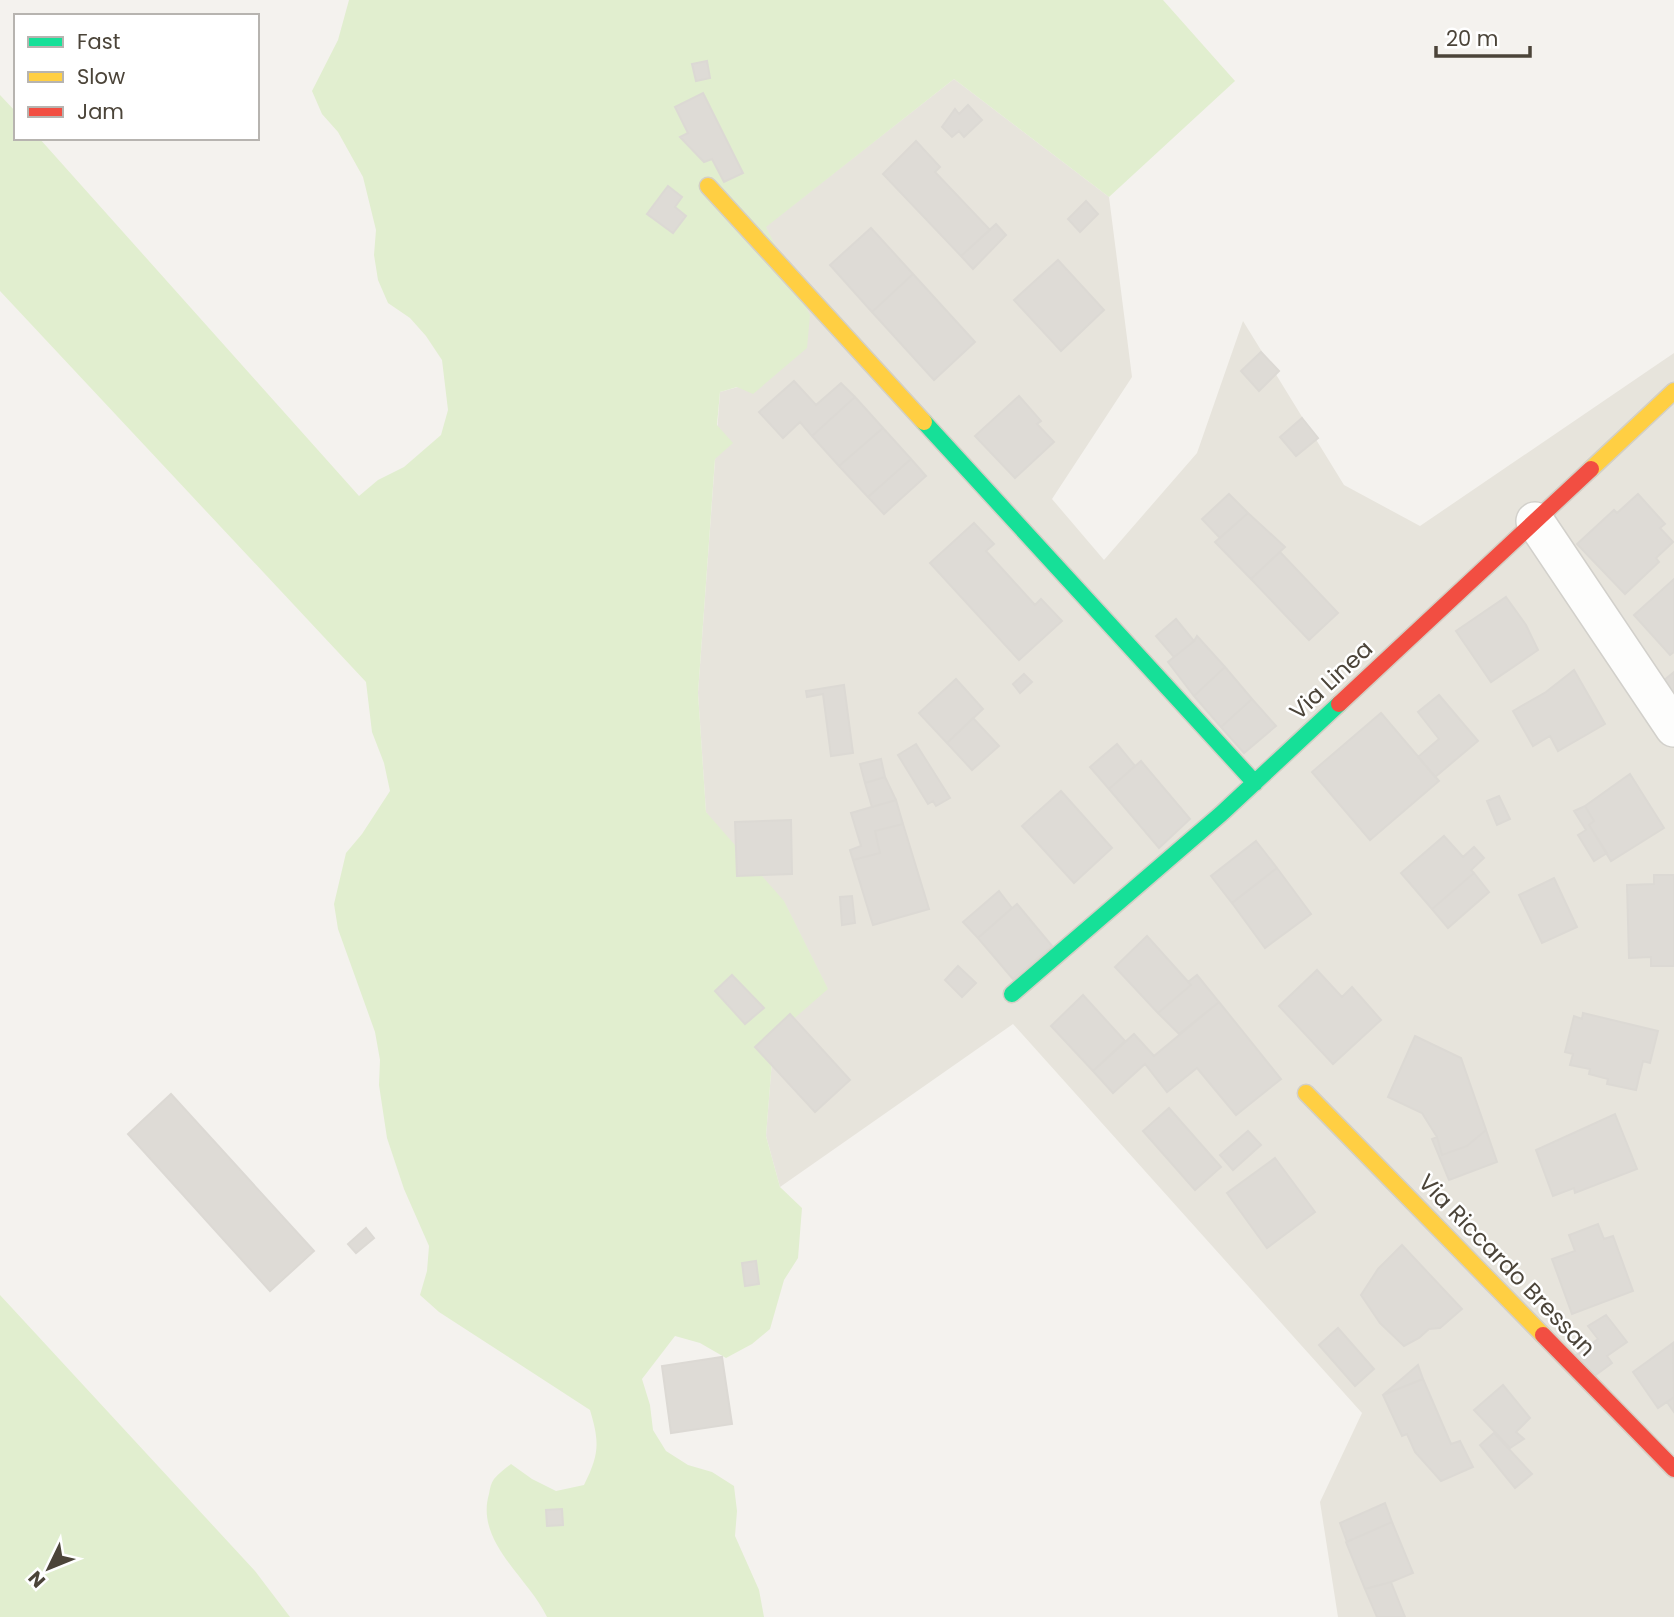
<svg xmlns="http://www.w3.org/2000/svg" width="1674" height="1617" viewBox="0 0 1674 1617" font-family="Poppins,sans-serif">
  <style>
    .residential { fill: #e7e4dc }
    .green { fill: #e1eecf }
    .building { fill: #dedbd6; stroke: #dcd9d4; stroke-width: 2 }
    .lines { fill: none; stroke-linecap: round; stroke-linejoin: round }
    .street-casing { stroke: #d2d0cb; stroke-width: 40 }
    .fast-casing { stroke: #d3cfc5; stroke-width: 19 }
    .slow-casing { stroke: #d3cfc5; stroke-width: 19 }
    .jam-casing { stroke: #d3cfc5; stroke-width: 19 }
    .street { stroke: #fdfdfc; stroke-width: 37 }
    .fast { stroke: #16e098; stroke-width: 16 }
    .slow { stroke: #ffcf43; stroke-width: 16 }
    .jam { stroke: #f24e42; stroke-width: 16 }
    .labels { text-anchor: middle; stroke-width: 5; stroke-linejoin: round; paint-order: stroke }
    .street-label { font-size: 23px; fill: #4b4439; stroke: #fff }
  </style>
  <rect width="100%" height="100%" fill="#f4f2ee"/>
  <path class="residential" d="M954,79L1109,197L1132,377L1052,499L1104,560L1197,453L1243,321L1344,485L1420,526L1674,353V1617H1338L1320,1502L1362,1413L1013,1024L780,1187L766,1136L774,1035L706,812L698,693L720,392L738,387L765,227Z"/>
  <path class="green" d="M349,0H1163L1235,81L1109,197L954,79L766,227L810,315L807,348L753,394L737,387L720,392L717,425L733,443L715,459L698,693L706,812L784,901L828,989L774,1036L766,1136L780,1187L802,1208L798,1258L784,1280L770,1329L752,1344L726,1358L700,1343L675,1336L642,1379L650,1405L653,1430L666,1451L688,1465L712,1472L734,1486L737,1511L735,1536L759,1590L764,1617H547C528,1577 475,1542 489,1494C490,1488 491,1483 494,1479C499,1473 505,1469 511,1464L532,1479L556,1491L584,1485C599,1455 600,1443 590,1410L439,1312L420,1295L427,1271L429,1246L404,1189L387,1138L379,1085L380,1060L375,1032L338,929L334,904L346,853L362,834L390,791L384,763L372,732L366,682L0,291V95L16,112V138H39L359,496L378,480L404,467L441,435L448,410L442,360L426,336L410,318L388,303L378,280L374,255L376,230L363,177L338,132L322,114L312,91L338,40Z
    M0,1295L255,1571L290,1617H0Z"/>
  <path class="building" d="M707,61L710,78L696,81L692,64Z
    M703,93L743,173L724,182L712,159L704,162L680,137L688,133L675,107Z
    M968,105L982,120L964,137L959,131L952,137L942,127L955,109L959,114Z
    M916,141L940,167L935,172L990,230L961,256L883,174Z
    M668,186L682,197L675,207L686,216L673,233L647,214Z
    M1086,201L1098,214L1080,232L1068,219Z
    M996,224L1006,235L973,269L961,256Z
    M871,228L913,274L872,312L830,265Z
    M1058,260L1104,310L1061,351L1014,300Z
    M913,274L975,342L934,380L872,312Z
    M1261,352L1279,371L1259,391L1241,371Z
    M794,381L816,405L841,383L855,397L812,436L800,422L783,438L759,412Z
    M1019,396L1041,421L1037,424L1054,442L1015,478L975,436Z
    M855,397L883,428L839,466L812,436Z
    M1302,418L1318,438L1296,456L1280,437Z
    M883,428L911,459L868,497L839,466Z
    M911,459L926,476L884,514L868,497Z
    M1229,494L1248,513L1220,538L1202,519Z
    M1638,494L1665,524L1660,528L1673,542L1656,558L1659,562L1625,594L1577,544L1614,510L1617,513Z
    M1248,513L1285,547L1251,579L1215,542Z
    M974,523L994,544L986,551L1035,605L1041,599L1062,621L1019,660L930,563Z
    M1280,552L1338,613L1309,640L1251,579Z
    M1674,579V652L1670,655L1634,615Z
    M1506,597L1526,625L1538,650L1491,682L1456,631Z
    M1176,619L1194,641L1174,657L1156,636Z
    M1197,636L1225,667L1194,696L1168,662L1194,641Z
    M1225,667L1252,699L1221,727L1194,696Z
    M1574,670L1605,724L1558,751L1550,736L1533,746L1513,711L1546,692Z
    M1674,672V692L1672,694L1662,682Z
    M1024,674L1032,682L1020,693L1013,684Z
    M956,679L983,709L947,743L919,713Z
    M844,685L853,753L831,756L823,694L807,697L806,691Z
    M1439,695L1478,741L1435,777L1418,757L1439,739L1418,712Z
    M1252,699L1276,726L1244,753L1221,727Z
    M1381,713L1439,781L1370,840L1312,772Z
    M973,718L999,746L972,770L947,743Z
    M916,744L950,798L936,806L933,801L928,804L898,755Z
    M1117,744L1135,766L1109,789L1090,767Z
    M881,759L885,777L865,783L860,764Z
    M1141,761L1190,819L1159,848L1109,789Z
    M1630,774L1664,828L1611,861L1589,825L1594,821L1585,806Z
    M885,777L896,800L872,807L865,783Z
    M1061,791L1112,848L1074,883L1022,826Z
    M1499,796L1510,819L1497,825L1487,801Z
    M896,800L903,824L875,831L880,853L853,860L850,850L861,846L851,813Z
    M1585,806L1594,821L1589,825L1607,853L1594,861L1578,835L1586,830L1574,811Z
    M791,820L792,874L737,876L735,822Z
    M903,824L929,909L873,925L853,860L880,853L875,831Z
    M1444,836L1463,857L1474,847L1484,858L1471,870L1474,873L1432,909L1401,873Z
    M1256,841L1277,868L1232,903L1211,876Z
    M1277,868L1311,914L1265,948L1232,903Z
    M1474,873L1489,892L1448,928L1432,909Z
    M1654,875H1674V966H1651V957L1629,958L1627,885L1654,884Z
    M1554,878L1577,927L1542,943L1519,895Z
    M999,891L1012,908L978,938L963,922Z
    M852,896L855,923L842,925L840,897Z
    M1017,904L1052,946L1013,979L978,938Z
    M1147,936L1191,985L1158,1013L1115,967Z
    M958,966L976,983L962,997L945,980Z
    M1317,970L1342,997L1352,987L1381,1020L1333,1064L1279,1006Z
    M732,975L764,1008L745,1024L715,991Z
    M1197,975L1219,1002L1179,1034L1158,1013L1191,985L1188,982Z
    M1083,995L1125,1041L1093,1071L1051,1026Z
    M1219,1002L1281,1079L1236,1115L1197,1068L1167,1092L1145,1064L1113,1093L1093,1071L1134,1034L1154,1056Z
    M1583,1013L1658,1031L1650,1063L1643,1061L1636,1090L1607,1084L1608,1079L1589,1074L1590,1069L1570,1065L1573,1054L1565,1052L1574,1016L1582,1019Z
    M790,1014L850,1080L815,1112L755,1047Z
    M1415,1036L1461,1058L1486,1130L1467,1146L1442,1155L1437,1137L1422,1113L1388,1097Z
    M171,1094L314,1251L270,1291L128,1134Z
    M1169,1108L1221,1167L1195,1190L1143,1131Z
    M1615,1114L1637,1169L1575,1193L1574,1188L1553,1196L1536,1150Z
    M1486,1130L1497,1162L1449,1180L1432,1139L1437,1137L1442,1155L1467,1146Z
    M1248,1131L1261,1145L1233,1170L1220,1155Z
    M1275,1158L1315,1212L1267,1248L1227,1193Z
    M1598,1224L1604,1239L1613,1236L1633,1291L1572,1314L1552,1259L1575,1251L1569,1235Z
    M366,1228L374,1238L356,1253L348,1244Z
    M1402,1245L1462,1309L1440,1328L1429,1329L1419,1338L1404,1346L1380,1323L1361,1295L1378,1269Z
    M756,1261L759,1284L745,1286L742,1263Z
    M1606,1315L1627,1342L1607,1356L1612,1363L1593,1377L1575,1356L1598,1339L1588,1326Z
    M1338,1328L1374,1369L1355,1386L1319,1345Z
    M1673,1343L1674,1397L1658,1408L1633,1372Z
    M722,1357L732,1424L671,1433L662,1366Z
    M1418,1365L1423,1379L1383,1395Z
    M1423,1379L1451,1444L1460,1441L1473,1467L1441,1481L1415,1452L1407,1434L1402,1436L1383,1395Z
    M1503,1385L1530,1418L1516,1432L1524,1439L1510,1448L1474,1410Z
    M1674,1397V1412L1667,1402Z
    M1494,1433L1532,1474L1515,1488L1480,1445Z
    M1385,1503L1392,1522L1347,1542L1340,1523Z
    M562,1509L563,1525L547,1526L546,1510Z
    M1392,1522L1413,1573L1391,1582L1365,1589L1346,1542Z
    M1391,1582L1405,1617H1377L1365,1589Z"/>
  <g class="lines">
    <defs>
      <path id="street" d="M1535,521L1674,728"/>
      <path id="fast" d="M924,422L1255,783
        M1012,994L1221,814L1339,704"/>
      <path id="slow" d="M708,186L924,422
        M1591,469L1674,391
        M1306,1093L1543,1335"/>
      <path id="jam" d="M1339,704L1591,469
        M1543,1335L1674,1469"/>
    </defs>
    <use href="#street" class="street-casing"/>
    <use href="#fast" class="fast-casing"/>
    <use href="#slow" class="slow-casing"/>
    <use href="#jam" class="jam-casing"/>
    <use href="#street" class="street"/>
    <use href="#fast" class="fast"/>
    <use href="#slow" class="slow"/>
    <use href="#jam" class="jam"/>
  </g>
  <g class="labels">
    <g class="street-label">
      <text transform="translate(1331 680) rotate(-43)" y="8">Via Linea</text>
      <text transform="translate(1507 1265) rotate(46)" y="8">Via Riccardo Bressan</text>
    </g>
  </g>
  <rect x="14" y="14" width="245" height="126" fill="#ffffff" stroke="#b7b4b0" stroke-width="2"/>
  <rect x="28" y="37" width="35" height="10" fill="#16e098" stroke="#b7b4b0" stroke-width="2"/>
  <text x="77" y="49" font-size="21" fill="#4b4439">Fast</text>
  <rect x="28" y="72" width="35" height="10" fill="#ffcf43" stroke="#b7b4b0" stroke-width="2"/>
  <text x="77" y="84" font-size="21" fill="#4b4439">Slow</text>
  <rect x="28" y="107" width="35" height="10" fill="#f24e42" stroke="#b7b4b0" stroke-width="2"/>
  <text x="77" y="119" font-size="21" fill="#4b4439">Jam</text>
  <g transform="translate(49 1568) rotate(227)" stroke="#ffffff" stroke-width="5" paint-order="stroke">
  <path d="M0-5L12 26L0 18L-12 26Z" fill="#4b4439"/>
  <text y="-10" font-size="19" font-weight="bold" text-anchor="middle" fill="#4b4439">N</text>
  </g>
  <path d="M1436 46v10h94v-10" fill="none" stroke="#4b4439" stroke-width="3.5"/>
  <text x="1446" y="46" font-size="21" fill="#4b4439" stroke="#ffffff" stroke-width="5" paint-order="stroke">20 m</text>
</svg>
